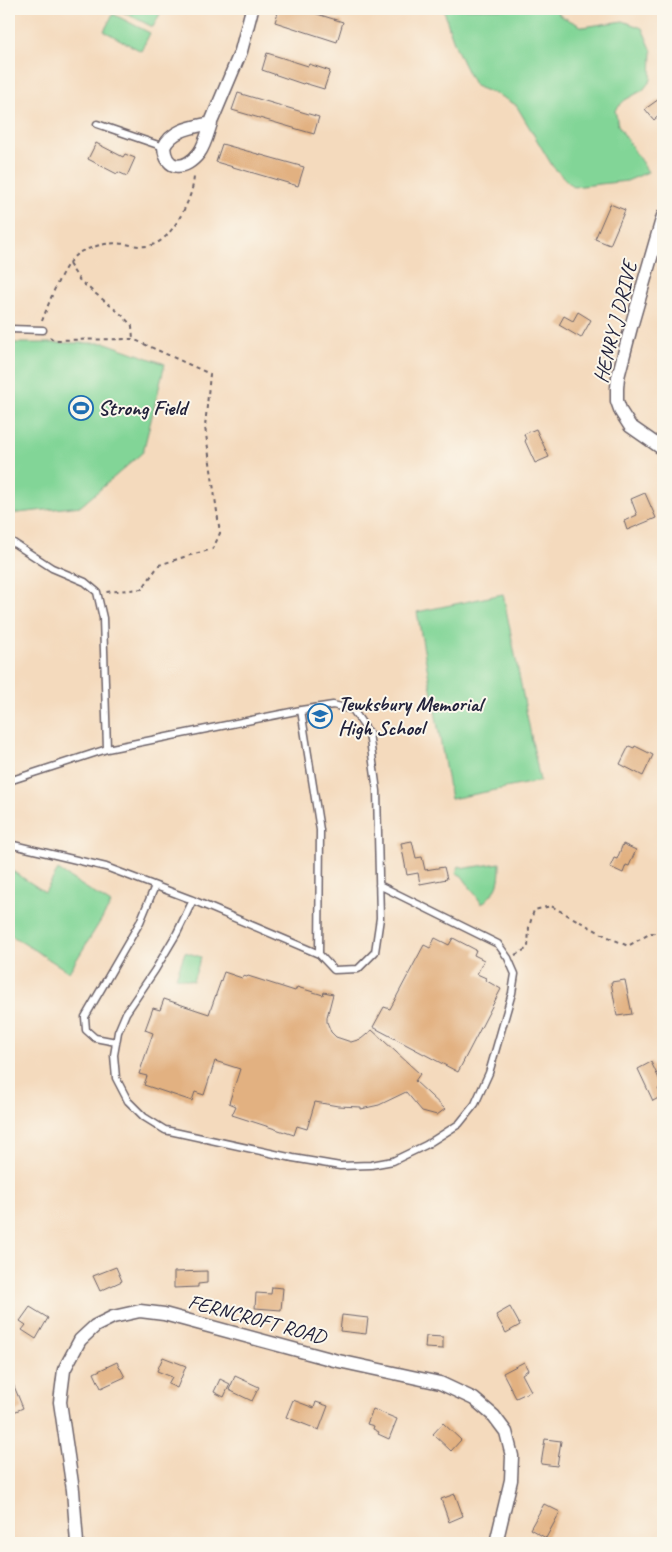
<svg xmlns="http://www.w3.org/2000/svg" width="672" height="1552" viewBox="0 0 672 1552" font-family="Caveat,sans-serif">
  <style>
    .green { fill: #82d597; stroke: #527c69 }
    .building { fill: #e2b181 }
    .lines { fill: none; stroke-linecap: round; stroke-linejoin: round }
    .service-casing { stroke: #6c6268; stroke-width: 9 }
    .minor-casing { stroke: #6c6268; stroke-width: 15 }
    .path { stroke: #6c6268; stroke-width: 2; stroke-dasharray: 4 4; stroke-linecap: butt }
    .service { stroke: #fff; stroke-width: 6 }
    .minor { stroke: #fff; stroke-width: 12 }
    .labels { text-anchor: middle; stroke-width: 4; stroke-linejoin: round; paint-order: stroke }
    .street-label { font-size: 21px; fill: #22223b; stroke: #fbf7ec }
    .poi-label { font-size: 21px; font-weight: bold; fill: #22223b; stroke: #fbf7ec; text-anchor: start }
  </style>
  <rect width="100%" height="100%" fill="#fbf7ec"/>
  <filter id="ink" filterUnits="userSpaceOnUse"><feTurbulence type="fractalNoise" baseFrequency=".02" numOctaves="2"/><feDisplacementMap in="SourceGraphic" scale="10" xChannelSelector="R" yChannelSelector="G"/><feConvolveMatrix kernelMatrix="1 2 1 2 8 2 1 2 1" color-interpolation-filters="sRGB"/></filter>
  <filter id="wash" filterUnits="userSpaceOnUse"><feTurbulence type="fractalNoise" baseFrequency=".0096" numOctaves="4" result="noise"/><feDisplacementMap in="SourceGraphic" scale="20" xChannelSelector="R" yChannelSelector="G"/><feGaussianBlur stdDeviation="1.12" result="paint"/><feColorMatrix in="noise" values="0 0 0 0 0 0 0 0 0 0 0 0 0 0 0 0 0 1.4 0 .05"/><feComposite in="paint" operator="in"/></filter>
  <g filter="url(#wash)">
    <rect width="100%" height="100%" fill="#f4dabd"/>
    <path class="green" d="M117,9H159L162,10L153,27Z
      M444,9H558L559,15L583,27L623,21L642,28L652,51L651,80L643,90L625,100L615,110L618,125L648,172L627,181L573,187L553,167L516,105L498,95L475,86C461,61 450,37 444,9Z
      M113,14L150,33L141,51L104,31Z
      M9,343H106L165,364L143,452L81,506L9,514Z
      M503,594L540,781L451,799L417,612Z
      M500,863C500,885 498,889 482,904L462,876L456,873L459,866L466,868Z
      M9,869L45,892L58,870L111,904L69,972L9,934Z
      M185,952L201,957L193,981L176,977Z"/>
    <g id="blocks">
      <path class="building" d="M279,9H301L343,22L337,42L275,22Z
        M267,53L308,66L309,64L330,71L324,89L304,83L303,84L262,70Z
        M238,93L319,117L314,134L232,110Z
        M659,99L663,105V112L654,120L645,109Z
        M96,143L123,157L125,154L135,158L127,176L118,172L117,174L88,159Z
        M222,144L304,167L298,186L216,162Z
        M610,204L625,210L610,245L595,239Z
        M578,312L591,320L581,338L559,325L564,316L573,321Z
        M536,429L549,457L535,463L525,441L526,440L524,434Z
        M645,493L656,518L627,530L624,521L637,515L631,499Z
        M629,746L634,748L635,746L653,755L643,776L620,764Z
        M412,841L416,858L422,857L425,870L444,867L447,879L420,884L418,873L407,875L401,843Z
        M623,844L636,850L629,866L626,865L623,873L610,867L614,858L617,859Z
        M435,938L449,945L453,938L476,950L474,955L484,960L477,974L486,978L485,980L501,989L458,1072L373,1027L384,1007L390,1009L424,945L430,948Z
        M224,972L242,978L243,976L247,977L248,976L295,991L297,987L323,995L324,992L333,994L327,1017V1022L331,1032L336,1037L351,1042L361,1039L372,1030L420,1074L415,1081L445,1109L437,1115L422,1111L406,1092L379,1105L361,1109V1107L338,1106L315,1102L307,1129L297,1126L294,1135L232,1115L236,1106L229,1103L240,1069L215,1061L204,1095L195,1092L192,1101L144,1085L147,1076L139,1074L153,1033L145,1030L153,1008L160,1010L164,999L209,1014Z
        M625,980L632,1014L617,1016L611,982Z
        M651,1062L663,1087L658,1089L662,1096L653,1101L638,1069Z
        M116,1267L122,1281L100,1291L93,1276Z
        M207,1271V1283L198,1284V1287L174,1288V1272Z
        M272,1287L283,1288L281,1310L255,1308L256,1293L271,1294Z
        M30,1307L48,1318L36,1339L22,1330L26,1325L20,1321Z
        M510,1307L520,1325L506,1333L496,1315Z
        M342,1315L368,1318L366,1334L340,1331Z
        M426,1336L443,1337V1349L425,1348Z
        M163,1357L186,1366L177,1388L168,1384L172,1377L157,1371Z
        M117,1362L125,1377L101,1388L94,1373Z
        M524,1362L528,1370L522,1374L531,1391L516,1398L503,1373Z
        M9,1374L23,1408L9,1414Z
        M235,1376L259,1387L252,1401L229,1390Z
        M220,1379L230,1384L224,1397L214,1392Z
        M293,1400L314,1408L316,1402L328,1406L319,1430L286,1417Z
        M373,1409L397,1419L389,1439L378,1434L379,1432L373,1429L374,1426L367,1424Z
        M443,1423L461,1440L451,1451L433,1434Z
        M545,1439L561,1441L557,1466L541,1464Z
        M455,1494L463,1516L449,1522L441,1499Z
        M544,1504L560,1512L546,1538L530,1529Z"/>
    </g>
  </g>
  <g filter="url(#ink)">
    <use href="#blocks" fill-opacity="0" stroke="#6c6268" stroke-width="1"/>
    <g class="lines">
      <defs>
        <path id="service" d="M97,124L164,147
          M9,329L43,330
          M9,540L52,568L85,582L97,592L103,618L107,749
          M301,710L333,705L353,710L369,733L377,791L380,918L375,952L358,969L334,970L319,954
          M9,781L107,749L301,710L320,830L319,954L190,899L106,867L9,844
          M193,900L177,933L155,970L126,1013L118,1032L114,1055L116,1078L128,1101L144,1117L165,1130L293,1158L340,1166L371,1165L393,1161L426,1145L459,1124L475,1104L489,1073L512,993L515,974L508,958L498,944L379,885
          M116,1042L95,1038L86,1030L85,1017L140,922L155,886"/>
        <path id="minor" d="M212,120L241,51L252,9
          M211,123C208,132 205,145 199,153C186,170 166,172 164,147C172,129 194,127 211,123Z
          M663,216L631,327L618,377L617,388V401L621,412L630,426L663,449
          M77,1543L73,1490L60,1402L64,1370L80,1340L95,1326L113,1317L140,1311L164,1314L334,1360L440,1383L474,1399L494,1416L506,1432L512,1456L511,1480L496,1543"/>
      </defs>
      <use href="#service" class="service-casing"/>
      <use href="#minor" class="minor-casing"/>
      <path class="path" d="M69,264L80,281L122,315L132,326L133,339
        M42,321C50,301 61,267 77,254C81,251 87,249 91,248C133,231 149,270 180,217C187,205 194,189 194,174
        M50,337L53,340L133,339L210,374L205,427L220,533L213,549L187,556L159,565L142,589L105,592
        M515,955L528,948L529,927L534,910L551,906L606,936L628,946L651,933L663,934"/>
      <use href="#service" class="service"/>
      <use href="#minor" class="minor"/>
    </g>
  </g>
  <defs>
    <symbol id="stadium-ring" viewBox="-11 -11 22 22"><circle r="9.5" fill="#fbf7ec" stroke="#1f6fb2" stroke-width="1.5"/><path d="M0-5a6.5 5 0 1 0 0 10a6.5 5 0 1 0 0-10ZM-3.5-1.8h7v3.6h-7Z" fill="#1f6fb2"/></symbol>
    <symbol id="school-ring" viewBox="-11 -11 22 22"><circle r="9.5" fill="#fbf7ec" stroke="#1f6fb2" stroke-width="1.5"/><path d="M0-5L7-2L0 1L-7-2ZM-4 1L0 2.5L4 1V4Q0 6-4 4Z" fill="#1f6fb2"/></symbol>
  </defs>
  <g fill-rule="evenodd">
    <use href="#stadium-ring" x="67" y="394" width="28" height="28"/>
    <use href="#school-ring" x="306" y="702" width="28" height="28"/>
  </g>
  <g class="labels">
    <g class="street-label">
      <text transform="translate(615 322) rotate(-76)" y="7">HENRY J DRIVE</text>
      <text transform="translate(257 1319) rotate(15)" y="7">FERNCROFT ROAD</text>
    </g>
    <g class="poi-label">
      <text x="98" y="415">Strong Field</text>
      <text x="338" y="711">Tewksbury Memorial<tspan x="338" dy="24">High School</tspan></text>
    </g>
  </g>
  <rect width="672" height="1552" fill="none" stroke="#fbf7ec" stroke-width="30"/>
</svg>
